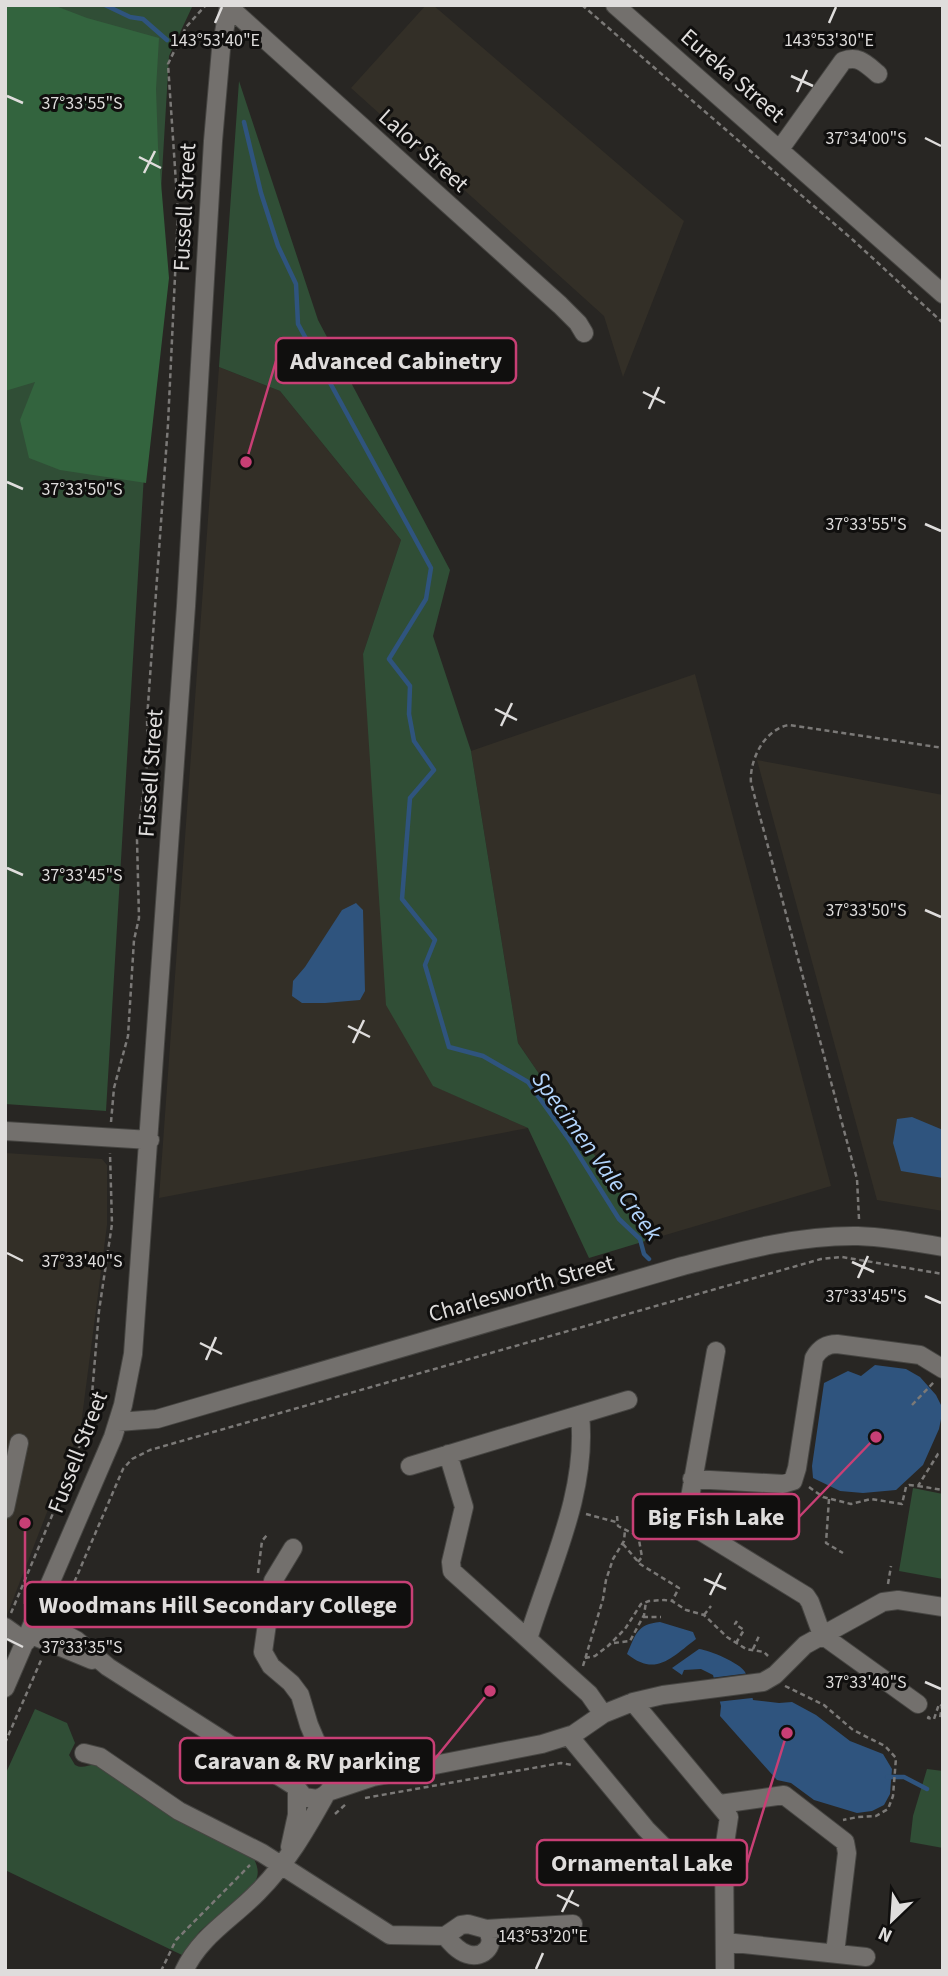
<svg xmlns="http://www.w3.org/2000/svg" width="948" height="1976" viewBox="0 0 948 1976" font-family="'Source Sans 3',sans-serif">
  <style>
    .built { fill: #332f27 }
    .green { fill: #304e36 }
    .forest { fill: #33643e }
    .water { fill: #2f547e }
    .pier { fill: #282623 }
    .lines { fill: none; stroke-linecap: round; stroke-linejoin: round }
    .stream { stroke: #2f547e; stroke-width: 4.5 }
    .minor-casing { stroke: #464542; stroke-width: 20 }
    .path { stroke: #7b7977; stroke-width: 2.5; stroke-dasharray: 5 3.5; stroke-linecap: butt }
    .minor { stroke: #73706d; stroke-width: 18 }
    .ticks { fill: none; stroke: #dfdddc; stroke-width: 2.5 }
    .labels { text-anchor: middle; stroke-width: 6; stroke-linejoin: round; paint-order: stroke }
    .street-label { font-size: 23px; fill: #dfdddc; stroke: #100f0e }
    .water-label { font-size: 24px; font-style: italic; fill: #b3d5fd; stroke: #100f0e }
    .ticks-label { font-size: 18px; text-anchor: middle; fill: #dfdddc; stroke: #100f0e; stroke-width: 6; stroke-linejoin: round; paint-order: stroke }
    .leader { fill: none; stroke: #c83f75; stroke-width: 2.5 }
    .callout-dot { fill: #c83f75; stroke: #100f0e; stroke-width: 2.5 }
    .callout { fill: #100f0e; stroke: #c83f75; stroke-width: 2.5 }
    .callout-label { font-size: 24px; text-anchor: middle; font-weight: bold; fill: #dfdddc }
  </style>
  <rect width="100%" height="100%" fill="#282623"/>
  <path class="built" d="M426,5H433L684,221L623,377L604,316L351,88Z
    M219,367L280,391L401,540L363,654L434,1086L528,1128L159,1198Z
    M695,674L831,1186L652,1239L518,1043L471,751Z
    M757,760L943,795V1211L877,1200Z
    M5,1153L102,1159L107,1165V1225L81,1425L5,1620Z"/>
  <path class="green" d="M5,5H193L169,56L106,1111L5,1104Z
    M239,81L318,320L450,570L433,636L471,751L518,1043L652,1239L589,1258L528,1128L433,1086L386,1005L363,654L401,540L280,391L219,367Z
    M913,1488L943,1494V1579L899,1571Z
    M35,1709L67,1723L75,1743L69,1755L75,1765C84,1770 89,1763 98,1765L253,1857C259,1868 260,1876 252,1887L200,1931L182,1955L5,1870V1775Z
    M927,1769L943,1771V1848L910,1842L913,1816Z"/>
  <path class="forest" d="M5,5H53L87,18L159,38L156,89L158,147L169,278L146,483L60,470L29,458L20,420L35,382L5,391Z"/>
  <path class="water" d="M356,903L363,910L365,991L360,1000L325,1003H302L292,996L293,981L305,967L342,910Z
    M912,1117L943,1130V1178L901,1171L893,1143L897,1119Z
    M875,1365L906,1369L920,1377L936,1395L941,1405L942,1414L939,1429L923,1465L896,1490L863,1493L840,1491L813,1478L812,1466L824,1383L848,1371L861,1376Z
    M660,1622L693,1632L696,1639C671,1658 656,1677 627,1654C636,1634 637,1624 660,1622Z
    M699,1649C709,1650 740,1663 745,1672C750,1680 751,1691 753,1700L779,1703L792,1702L816,1715L850,1741L883,1754L892,1769L890,1794L884,1805L872,1811L857,1813L814,1800L791,1783L777,1780L720,1716L721,1706L713,1675L701,1669L684,1670L682,1675L672,1668Z"/>
  <path class="pier" d="M750,1673L756,1697H761L716,1702L710,1678Z"/>
  <g class="lines">
    <path class="stream" d="M105,5L130,17L143,19L167,40
      M244,122L261,193L278,246L296,284L298,324L431,568L426,599L389,659L410,686L409,714L414,741L434,770L410,798L402,899L435,940L425,965L449,1047L483,1056L528,1082L570,1141L619,1219L640,1239L644,1254L649,1259
      M887,1777H904L927,1789"/>
    <defs>
      <path id="minor" d="M615,5L943,294
        M228,6L560,305L578,323L584,333
        M780,149L843,61C859,55 866,64 878,74
        M5,1131L150,1140
        M716,1351L686,1520L692,1526L806,1596L810,1602L822,1635L918,1704
        M118,1422L157,1419L679,1267C737,1252 796,1235 858,1236C886,1237 915,1242 943,1247
        M448,1454L464,1507L451,1562L452,1571L589,1694L603,1714
        M410,1466L628,1400
        M692,1479L783,1484L793,1481L797,1468L814,1358C819,1349 826,1344 837,1344L920,1355L943,1369
        M5,1509L19,1443
        M293,1548L273,1581L263,1652L271,1666L291,1683L300,1695L309,1725L326,1765
        M36,1619L76,1640L108,1667L296,1787L304,1797L317,1799C354,1785 316,1740 295,1772L296,1787
        M5,1627L26,1642
        M29,1634L92,1660
        M528,1639C550,1567 588,1492 580,1415
        M5,1688L113,1437L123,1405L133,1354L186,606L213,141L221,49L229,5
        M633,1702L729,1817L724,1850L725,1971
        M569,1736L646,1829L669,1852
        M84,1753L100,1757L179,1811L262,1853L390,1935L445,1936L461,1925L468,1924L486,1929L573,1924
        M328,1792L373,1777L542,1744L574,1734L603,1714L633,1702L663,1695L763,1682L775,1675L805,1645L883,1602L898,1600L943,1607
        M720,1804L784,1795L845,1842L847,1853L835,1953
        M290,1847L297,1815V1790
        M445,1936C451,1943 458,1951 467,1954C484,1960 498,1943 486,1929
        M725,1942L866,1957
        M184,1971C200,1936 232,1919 258,1892C287,1863 306,1830 326,1794"/>
    </defs>
    <use href="#minor" class="minor-casing"/>
    <path class="path" d="M582,5L853,240L943,323
      M111,1122L114,1088L128,1036L134,940L139,918L137,840L148,758L147,719L168,424L178,213L168,64L186,27L206,5
      M859,1219L857,1179L751,783C749,761 764,729 789,725L943,748
      M912,1405L934,1382
      M918,1486L943,1490
      M809,1487L823,1497L851,1504L871,1499L902,1504L906,1487L909,1485L918,1486L938,1454L943,1452
      M829,1499L826,1543L843,1553
      M586,1514L616,1522
      M617,1516L618,1526C635,1535 655,1545 654,1516L669,1521
      M664,1529L670,1521
      M623,1544L640,1564L679,1588L672,1601
      M638,1562L642,1557L639,1540L642,1536
      M258,1573L262,1541L267,1535
      M888,1584L891,1566
      M11,1613L75,1461L91,1406L99,1311L112,1224L110,1153
      M61,1613L123,1469L132,1459L150,1450L821,1259L842,1257L943,1274
      M704,1615L711,1606
      M643,1617H661
      M614,1643L630,1641L644,1615L646,1602
      M736,1643L744,1630L735,1624L737,1621
      M753,1649L759,1636
      M585,1658L595,1656L608,1646L625,1629L641,1604L649,1601L664,1600L672,1601L686,1610L704,1615L727,1637L746,1649L764,1652L768,1656
      M583,1666L603,1599L606,1580L613,1559L624,1541L625,1530
      M785,1686L824,1705L853,1730L885,1746L896,1758L893,1796L888,1809L876,1816L858,1817L843,1820
      M929,1716L928,1718L934,1719L939,1704L942,1706L940,1718H943
      M5,1743L42,1658
      M275,1754L289,1750L295,1738
      M365,1798L561,1763L572,1765
      M335,1814L346,1804
      M161,1971L176,1940L250,1865"/>
    <use href="#minor" class="minor"/>
  </g>
  <path class="ticks" d="M215,23L222,7M829,23L836,7M791,76L813,86M797,92L807,70M7,96L23,103M925,138L941,146M139,157L161,168M144,173L155,151M643,392L665,403M649,409L659,387M7,482L23,489M925,524L941,531M495,709L517,720M501,726L512,703M7,868L23,875M925,910L941,917M348,1026L370,1037M353,1043L364,1020M7,1253L23,1261M852,1262L874,1272M858,1278L868,1256M925,1296L941,1303M200,1343L222,1354M206,1360L216,1337M704,1579L726,1589M710,1595L721,1573M7,1639L23,1647M925,1682L941,1689M557,1895L579,1906M562,1912L573,1890M536,1969L543,1953"/>
  <g class="labels">
    <g class="street-label">
      <text transform="translate(733 75) rotate(41)" y="8">Eureka Street</text>
      <text transform="translate(424 150) rotate(42)" y="8">Lalor Street</text>
      <text transform="translate(184 207) rotate(-87)" y="8">Fussell Street</text>
      <text transform="translate(150 773) rotate(-86)" y="8">Fussell Street</text>
      <text transform="translate(521 1288) rotate(-16)" y="8">Charlesworth Street</text>
      <text transform="translate(77 1452) rotate(-69)" y="8">Fussell Street</text>
    </g>
    <g class="water-label">
      <text transform="translate(597 1156) rotate(54)" y="8">Specimen Vale Creek</text>
    </g>
  </g>
  <g class="ticks-label">
    <text x="215" y="46">143°53'40"E</text>
    <text x="829" y="46">143°53'30"E</text>
    <text x="82" y="109">37°33'55"S</text>
    <text x="866" y="144">37°34'00"S</text>
    <text x="82" y="495">37°33'50"S</text>
    <text x="866" y="530">37°33'55"S</text>
    <text x="82" y="881">37°33'45"S</text>
    <text x="866" y="916">37°33'50"S</text>
    <text x="82" y="1267">37°33'40"S</text>
    <text x="866" y="1302">37°33'45"S</text>
    <text x="82" y="1653">37°33'35"S</text>
    <text x="866" y="1688">37°33'40"S</text>
    <text x="543" y="1942">143°53'20"E</text>
  </g>
  <path class="leader" d="M246 462L276 361M876 1437L799 1517M25 1523L25 1604M490 1691L434 1760M787 1733L747 1863"/>
  <g class="callout-dot">
    <circle cx="246" cy="462" r="7"/>
    <circle cx="876" cy="1437" r="7"/>
    <circle cx="25" cy="1523" r="7"/>
    <circle cx="490" cy="1691" r="7"/>
    <circle cx="787" cy="1733" r="7"/>
  </g>
  <g class="callout">
    <rect x="276" y="338" width="240" height="45" rx="7"/>
    <rect x="633" y="1494" width="166" height="45" rx="7"/>
    <rect x="25" y="1582" width="387" height="45" rx="7"/>
    <rect x="180" y="1738" width="254" height="45" rx="7"/>
    <rect x="537" y="1840" width="210" height="45" rx="7"/>
  </g>
  <g class="callout-label">
    <text x="396" y="369">Advanced Cabinetry</text>
    <text x="716" y="1525">Big Fish Lake</text>
    <text x="218" y="1613">Woodmans Hill Secondary College</text>
    <text x="307" y="1769">Caravan &amp; RV parking</text>
    <text x="642" y="1871">Ornamental Lake</text>
  </g>
  <rect width="948" height="1976" fill="none" stroke="#dfdddc" stroke-width="14"/>
  <g transform="translate(892 1920) rotate(205)" stroke="#100f0e" stroke-width="5" paint-order="stroke">
  <path d="M0-5L12 26L0 18L-12 26Z" fill="#dfdddc"/>
  <text y="-10" font-size="19" font-weight="bold" text-anchor="middle" fill="#dfdddc">N</text>
  </g>
</svg>
